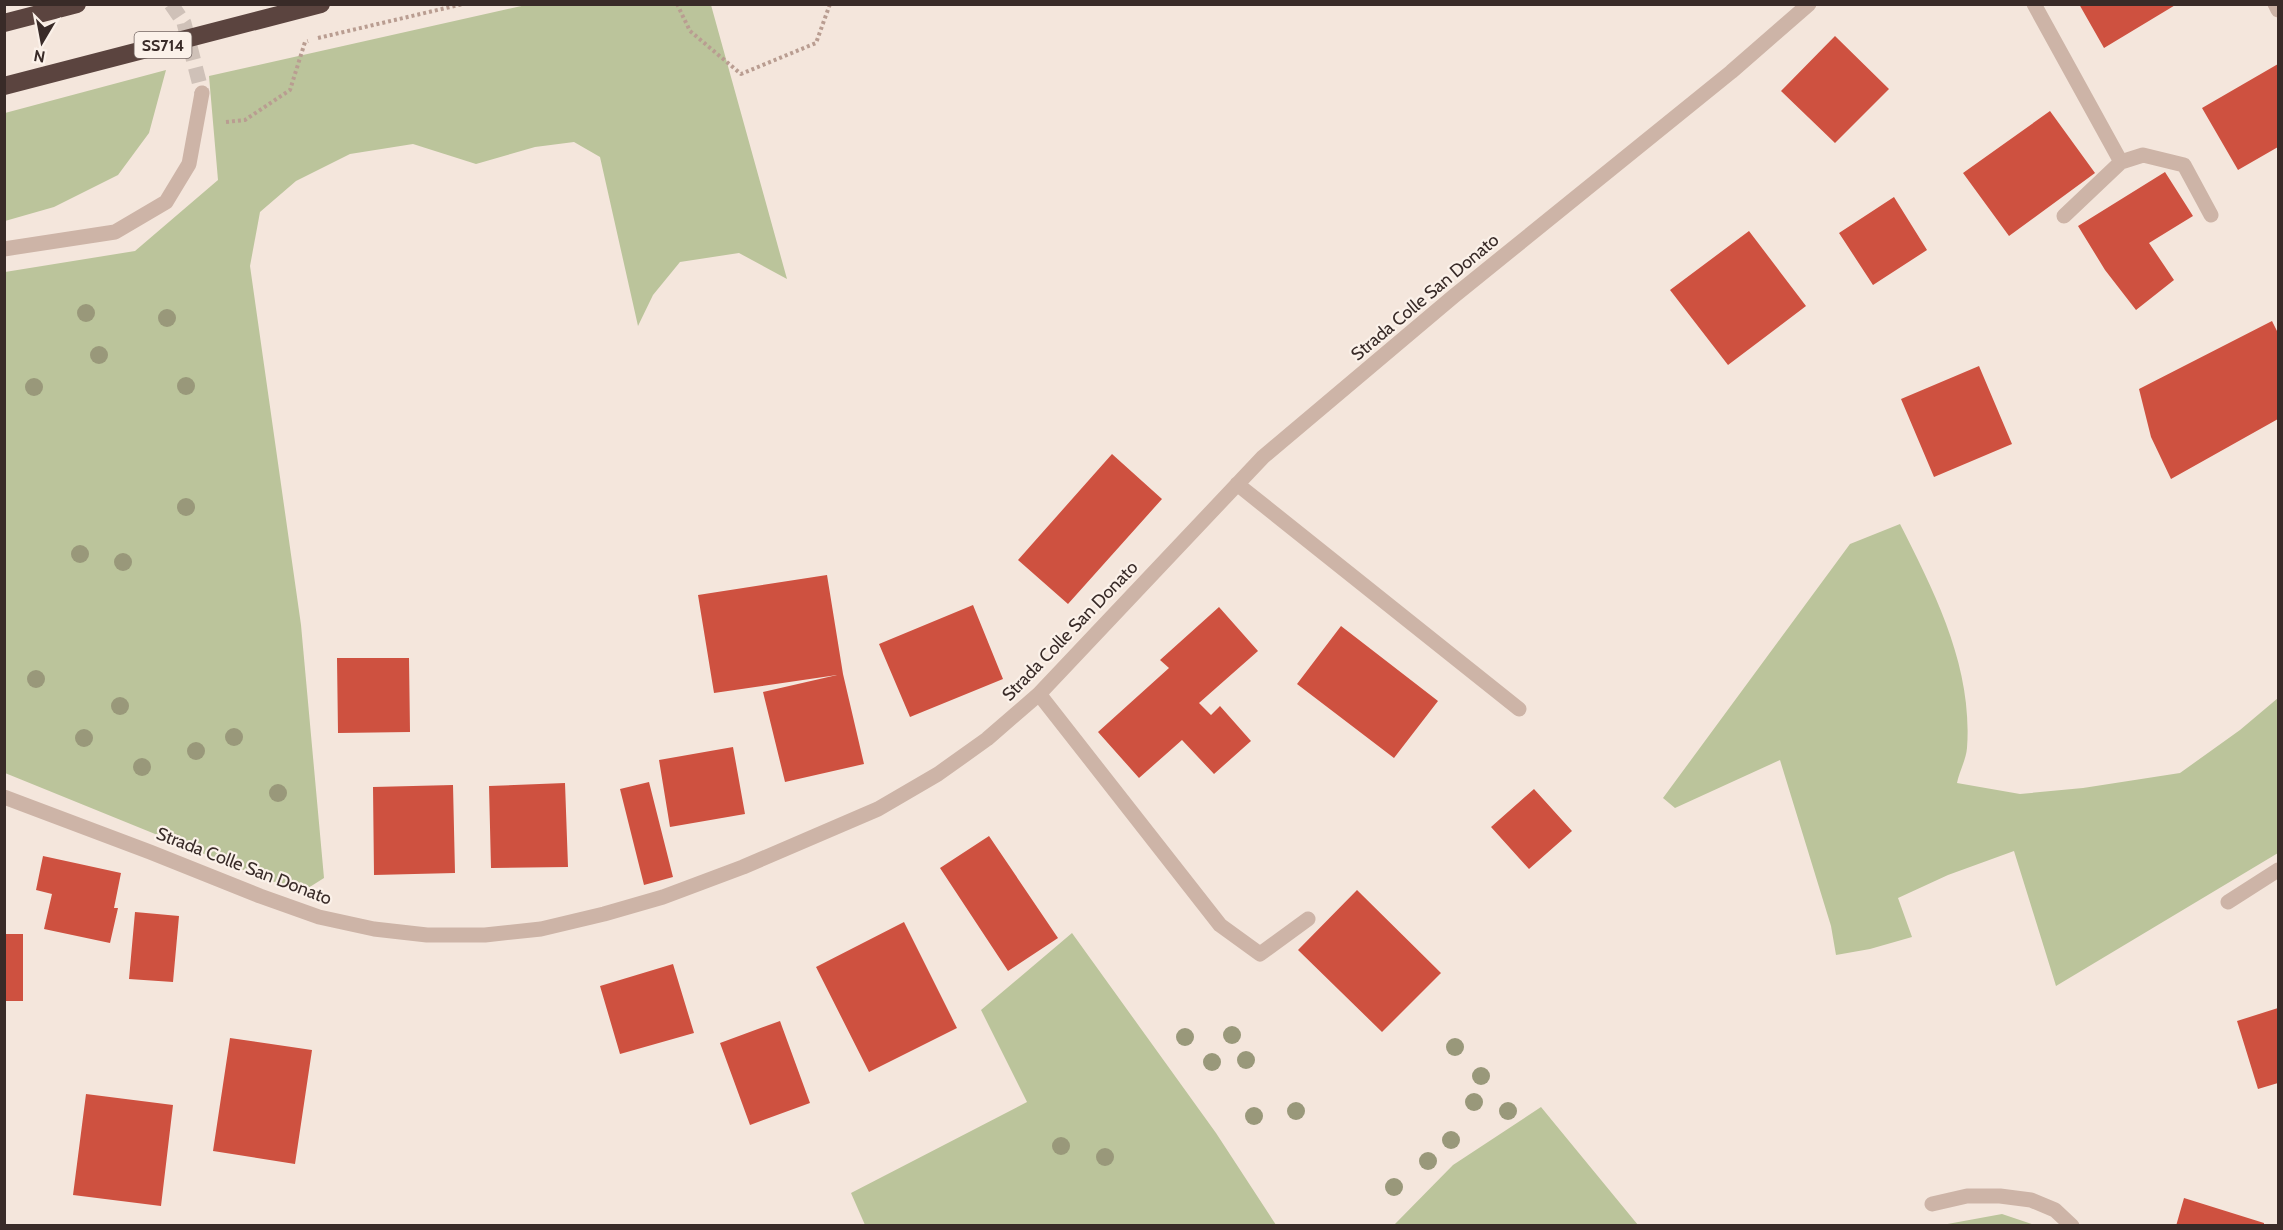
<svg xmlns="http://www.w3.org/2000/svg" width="2283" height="1230" viewBox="0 0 2283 1230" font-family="Cabin,sans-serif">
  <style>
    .green { fill: #bbc49b }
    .building { fill: #ce5140 }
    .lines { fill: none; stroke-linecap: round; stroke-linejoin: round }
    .minor-tunnel { stroke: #cfc1b8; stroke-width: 15; stroke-dasharray: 15 8; stroke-linecap: butt }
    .path { stroke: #b99d91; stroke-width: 4; stroke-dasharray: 3 3; stroke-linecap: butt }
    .minor { stroke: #cdb4a7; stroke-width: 15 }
    .highway { stroke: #5b443f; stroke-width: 18 }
    .highway-bridge { stroke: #5b443f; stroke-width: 18 }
    .tree { fill: #99987a }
    .labels { text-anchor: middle; stroke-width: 4.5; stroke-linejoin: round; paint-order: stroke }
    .shield { fill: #fbf1e9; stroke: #736662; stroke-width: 1.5 }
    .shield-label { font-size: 16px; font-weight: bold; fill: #392b28 }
    .street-label { font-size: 18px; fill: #392b28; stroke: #fbf1e9 }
  </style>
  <rect width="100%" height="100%" fill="#f4e6dc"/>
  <path class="green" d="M526,5H711L787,279L739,253L680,262L653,295L638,326L600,157L574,142L535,147L476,164L413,144L350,154L296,181L260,212L250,266L301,625L324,878L305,890L271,881L5,773V272L135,251L218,180L209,76Z
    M166,70L149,133L118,175L54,207L5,221V113Z
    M1900,524C1935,593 1973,667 1967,748C1966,760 1959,772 1957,783L2020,794L2083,788L2180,773L2240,730L2278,698V853L2056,986L2014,851L1948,875L1898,898L1912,937L1870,949L1836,955L1831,926L1780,760L1675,808L1663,798L1850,544Z
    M1072,933L1216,1133L1276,1225H865L851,1193L1027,1102L981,1010Z
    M1541,1107L1638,1225H1394L1453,1165Z
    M2002,1214L2035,1225H1942Z"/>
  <path class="building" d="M2079,4H2177L2104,48Z
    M1835,36L1889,89L1835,143L1781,91Z
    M2278,64V147L2238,170L2202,108Z
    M2050,111L2095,173L2009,236L1963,173Z
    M2165,172L2193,216L2149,243L2174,280L2136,310L2105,270L2078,226Z
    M1894,197L1927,250L1873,285L1839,233Z
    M1749,231L1806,306L1728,365L1670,290Z
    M2272,321L2278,333V419L2171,479L2151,437L2139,389Z
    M1979,366L2012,444L1934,477L1901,399Z
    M1112,454L1162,499L1068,604L1018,560Z
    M827,575L843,674L864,764L785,782L763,692L837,675L714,693L698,595Z
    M973,605L1003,679L910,717L879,644Z
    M1219,607L1258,651L1199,703L1211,715L1220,706L1251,741L1214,774L1182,740L1139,778L1098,732L1169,668L1160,660Z
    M1341,626L1438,701L1394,758L1297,684Z
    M337,658H409L410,732L338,733Z
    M733,747L745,814L670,827L659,760Z
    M649,782L673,877L644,885L620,789Z
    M565,783L568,867L491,868L489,786Z
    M453,785L455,873L374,875L373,787Z
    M1534,789L1572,831L1529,869L1491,827Z
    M989,836L1058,938L1008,971L940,868Z
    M43,856L121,873L114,908H118L110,943L44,929L52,894L36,890Z
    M1357,890L1441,973L1382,1032L1298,950Z
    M135,912L179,916L173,982L129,979Z
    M904,922L957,1028L869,1072L816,967Z
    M4,934H23V1001H4Z
    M673,964L694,1033L620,1054L600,986Z
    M2278,1008V1083L2258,1089L2237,1021Z
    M780,1021L810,1103L750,1125L720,1043Z
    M230,1038L312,1050L295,1164L213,1151Z
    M86,1094L173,1105L161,1206L73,1195Z
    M2184,1198L2264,1223V1226H2176Z"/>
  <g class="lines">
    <path class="minor-tunnel" d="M171,4L184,23L202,93"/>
    <path class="path" d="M677,4L690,31L741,74L816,43L830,4
      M318,38L463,4
      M226,122L245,120L290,90L305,42L308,41"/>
    <path class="minor" d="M2034,4L2121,162L2143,155L2184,165L2211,215
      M2275,4L2278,10
      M2064,216L2121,162
      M4,249L115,232L166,202L189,164L202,93
      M1237,484L1519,709
      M1039,694L1220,925L1260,954L1308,919
      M4,797L150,852L260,896L319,917L374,929L427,935H485L541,929L604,914L663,897L743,867L878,809L938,774L987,739L1039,694L1263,457L1454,296L1731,72L1809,4
      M2228,902L2278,870
      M1932,1204L1967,1196H2000L2031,1200L2055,1210L2072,1226"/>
    <path class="highway" d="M4,23L77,4"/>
    <path class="highway-bridge" d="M4,86L321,4"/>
  </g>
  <g class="tree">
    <circle cx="86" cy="313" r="9"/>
    <circle cx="167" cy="318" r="9"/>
    <circle cx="99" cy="355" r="9"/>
    <circle cx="186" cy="386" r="9"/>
    <circle cx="34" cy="387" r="9"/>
    <circle cx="186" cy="507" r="9"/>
    <circle cx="80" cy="554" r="9"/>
    <circle cx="123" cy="562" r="9"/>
    <circle cx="36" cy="679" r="9"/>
    <circle cx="120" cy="706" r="9"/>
    <circle cx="234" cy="737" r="9"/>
    <circle cx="84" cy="738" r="9"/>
    <circle cx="196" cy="751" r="9"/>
    <circle cx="142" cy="767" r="9"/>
    <circle cx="278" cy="793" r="9"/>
    <circle cx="1232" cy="1035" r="9"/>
    <circle cx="1185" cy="1037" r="9"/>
    <circle cx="1455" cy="1047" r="9"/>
    <circle cx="1246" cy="1060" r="9"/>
    <circle cx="1212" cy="1062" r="9"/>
    <circle cx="1481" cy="1076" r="9"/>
    <circle cx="1474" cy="1102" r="9"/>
    <circle cx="1296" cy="1111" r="9"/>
    <circle cx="1508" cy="1111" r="9"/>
    <circle cx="1254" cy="1116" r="9"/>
    <circle cx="1451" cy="1140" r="9"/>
    <circle cx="1061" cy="1146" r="9"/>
    <circle cx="1105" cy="1157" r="9"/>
    <circle cx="1428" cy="1161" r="9"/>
    <circle cx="1394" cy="1187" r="9"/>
  </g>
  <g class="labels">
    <rect class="shield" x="134.5" y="32" width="57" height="26" rx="4.5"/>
    <g class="shield-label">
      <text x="163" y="51">SS714</text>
    </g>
    <g class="street-label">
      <text transform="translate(1425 297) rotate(-40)" y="6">Strada Colle San Donato</text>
      <text transform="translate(1070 631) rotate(-46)" y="6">Strada Colle San Donato</text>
      <text transform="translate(244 866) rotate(21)" y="6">Strada Colle San Donato</text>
    </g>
  </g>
  <rect width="2283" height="1230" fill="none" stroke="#392b28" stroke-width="12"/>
  <g transform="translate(42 42) rotate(190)" stroke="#fbf1e9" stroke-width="4.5" paint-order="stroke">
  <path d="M0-4.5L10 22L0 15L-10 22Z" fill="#392b28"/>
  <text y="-9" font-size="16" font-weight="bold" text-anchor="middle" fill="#392b28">N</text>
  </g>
</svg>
